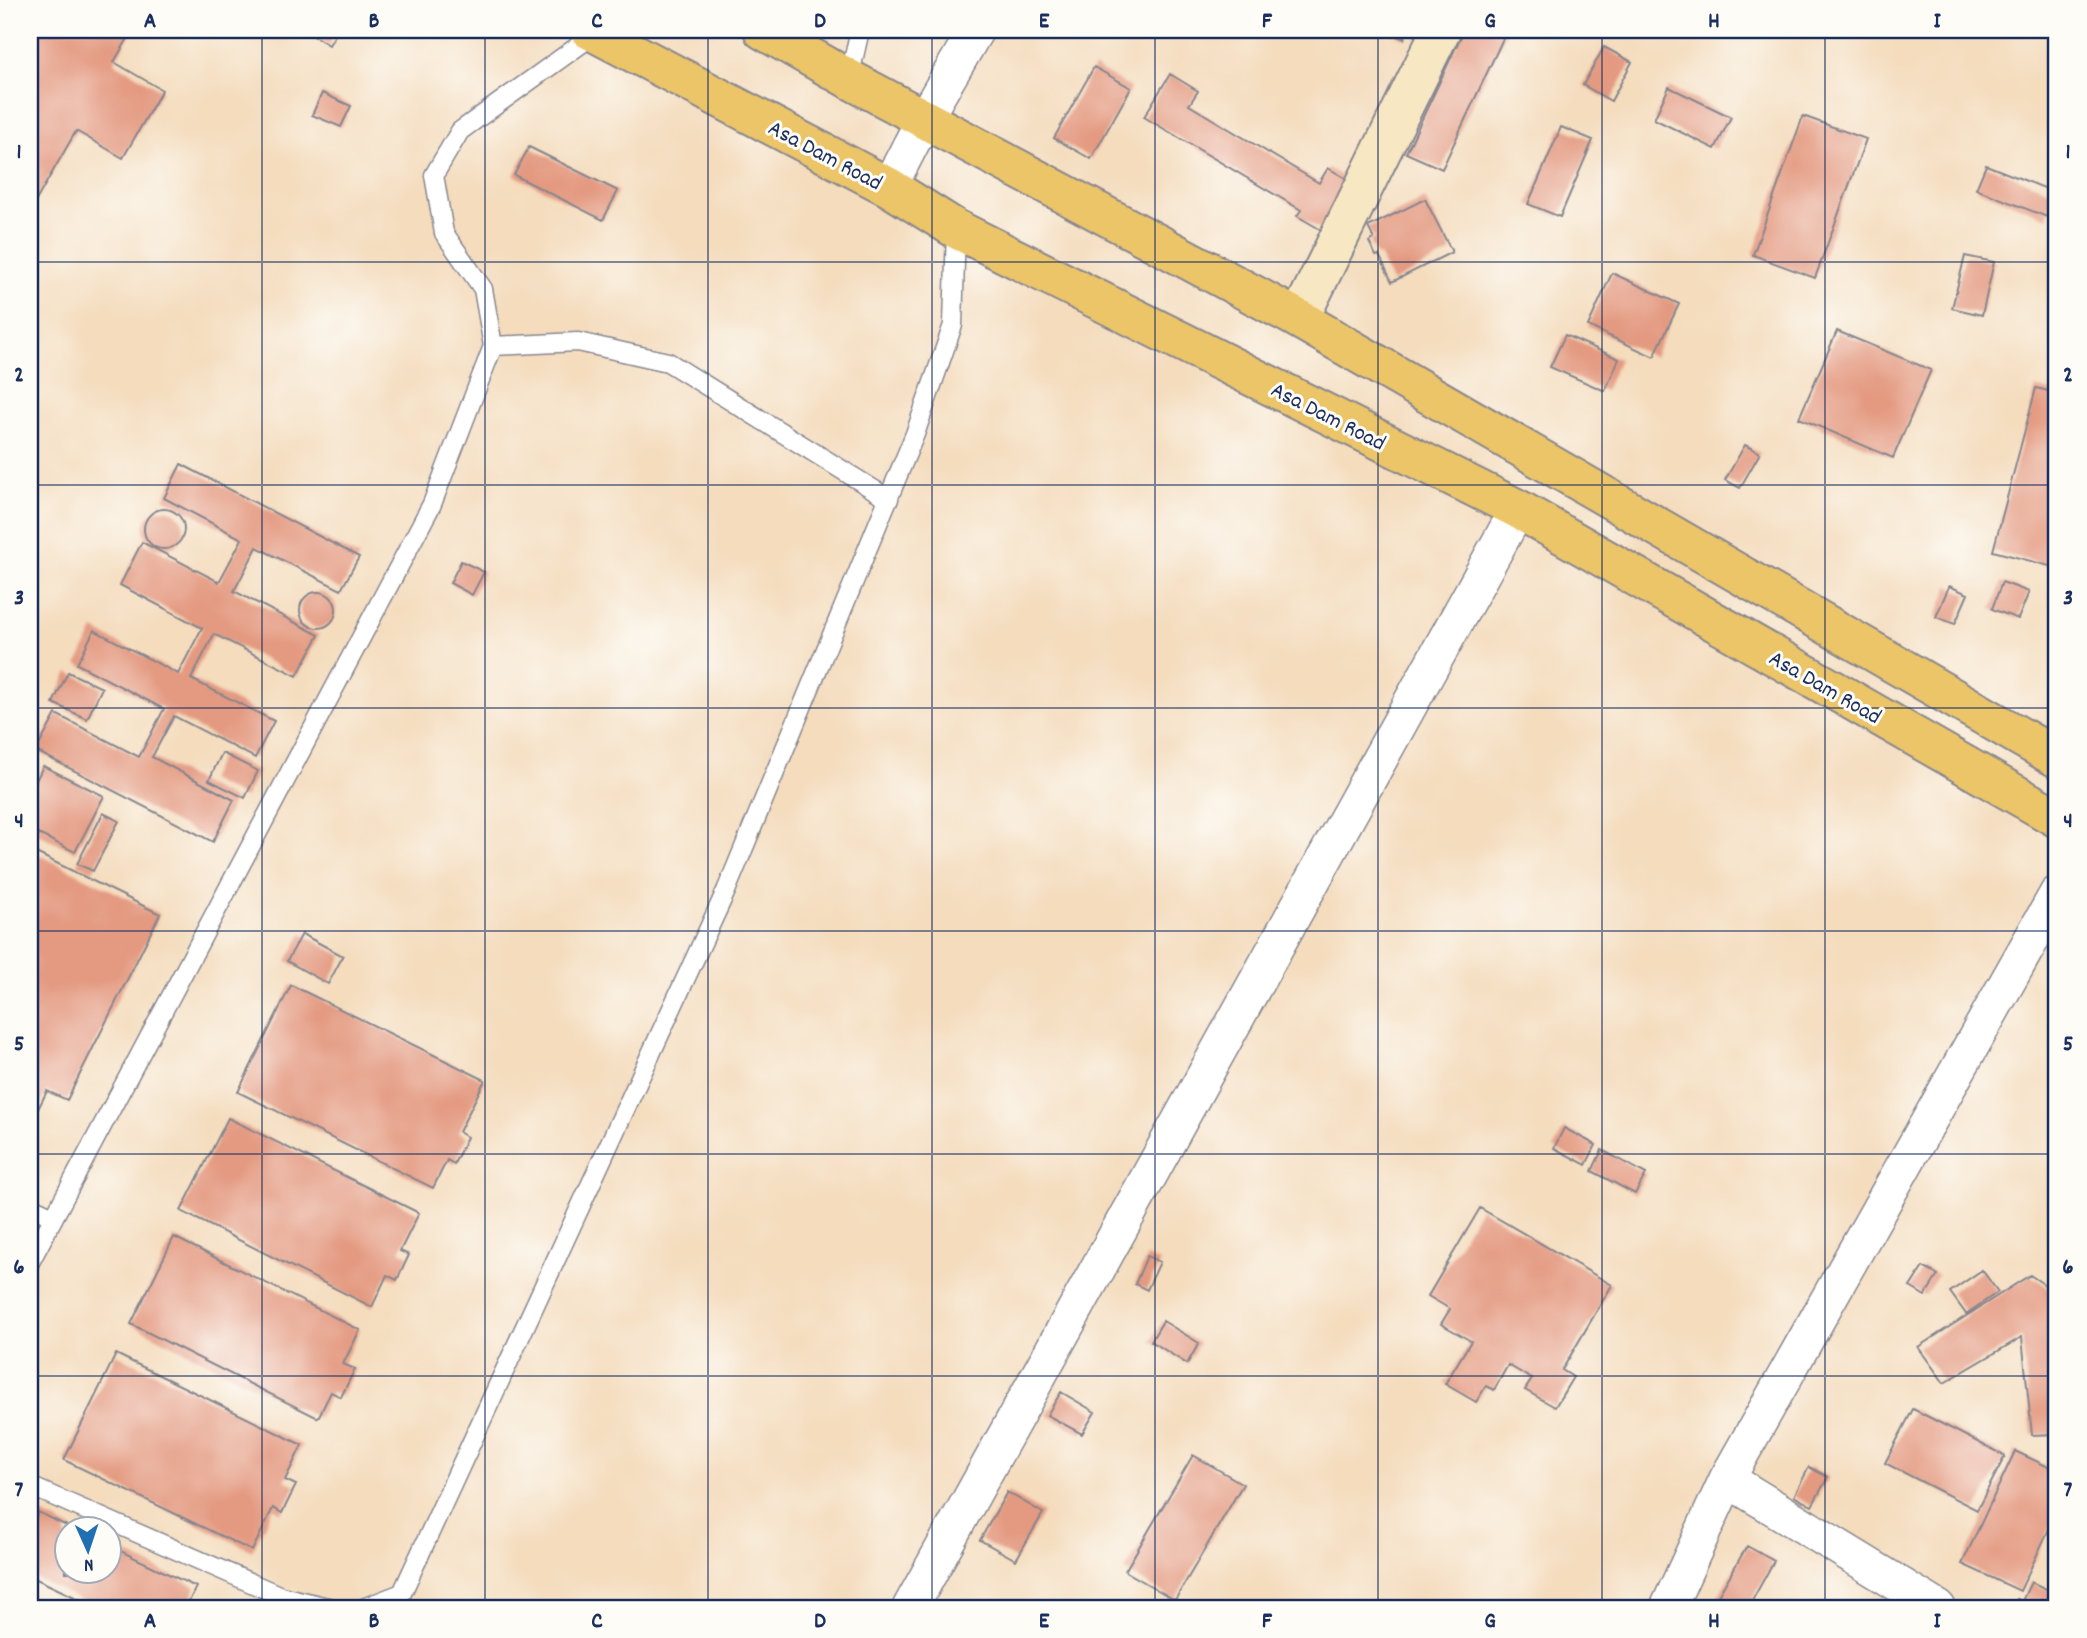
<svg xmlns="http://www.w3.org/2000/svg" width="2087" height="1638" viewBox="0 0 2087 1638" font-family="Dekko,sans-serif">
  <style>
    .building { fill: #e49a81 }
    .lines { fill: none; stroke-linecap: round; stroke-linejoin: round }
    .lane-casing { stroke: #88868e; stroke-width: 21 }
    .street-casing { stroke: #88868e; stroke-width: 38 }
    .secondary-casing { stroke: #88868e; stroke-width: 42 }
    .primary-casing { stroke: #88868e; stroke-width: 42 }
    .lane { stroke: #fff; stroke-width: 18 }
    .street { stroke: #fff; stroke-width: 35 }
    .secondary { stroke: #f7e8c3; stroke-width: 38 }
    .primary { stroke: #ecc569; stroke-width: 38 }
    .grid { fill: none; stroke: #1b2f5e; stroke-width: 2; stroke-opacity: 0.55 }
    .labels { text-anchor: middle; stroke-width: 6; stroke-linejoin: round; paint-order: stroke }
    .street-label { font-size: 23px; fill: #1b2f5e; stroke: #fdfcf7 }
    .neatline { fill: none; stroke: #1b2f5e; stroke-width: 2.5 }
    .grid-label { font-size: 23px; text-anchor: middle; font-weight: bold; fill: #1b2f5e }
  </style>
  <rect width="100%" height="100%" fill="#fdfcf7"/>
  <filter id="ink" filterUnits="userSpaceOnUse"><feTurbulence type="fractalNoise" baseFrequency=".0143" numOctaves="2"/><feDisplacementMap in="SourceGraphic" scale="14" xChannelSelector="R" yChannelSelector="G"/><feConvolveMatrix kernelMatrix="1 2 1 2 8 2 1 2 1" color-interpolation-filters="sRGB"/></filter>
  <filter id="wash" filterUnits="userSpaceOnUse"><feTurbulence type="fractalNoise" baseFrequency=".00686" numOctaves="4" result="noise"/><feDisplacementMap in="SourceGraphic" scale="28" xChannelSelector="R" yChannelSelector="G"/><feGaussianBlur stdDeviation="1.57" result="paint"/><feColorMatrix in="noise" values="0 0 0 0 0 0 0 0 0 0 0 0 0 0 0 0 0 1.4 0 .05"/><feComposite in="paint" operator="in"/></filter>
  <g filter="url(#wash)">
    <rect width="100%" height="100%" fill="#f4dcbd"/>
    <g id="blocks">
      <path class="building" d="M30,30H133L114,62L162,90L123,158L76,131L30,211Z
        M304,30H338L329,45Z
        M1385,30H1408L1404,39Z
        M1464,30H1507L1442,169L1406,153Z
        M1604,47L1632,62L1611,101L1583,85Z
        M1094,67L1131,88L1091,159L1054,138Z
        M1170,74L1198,91L1189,105L1319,183L1328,168L1354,183L1325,232L1297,216L1301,210L1144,117Z
        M1669,87L1731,117L1715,149L1654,119Z
        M322,93L351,106L341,127L312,115Z
        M1803,116L1866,139L1815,278L1753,255Z
        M1561,127L1593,140L1560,217L1528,204Z
        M529,147L618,191L603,220L514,175Z
        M1986,165L2057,193L2047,217L1976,189Z
        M1425,199L1452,252L1392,282L1379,255L1376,256L1369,242L1374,239L1368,227Z
        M1965,256L1994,262L1982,315L1952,308Z
        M1612,273L1679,304L1654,357L1588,326Z
        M1837,331L1931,370L1893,458L1799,418Z
        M1565,335L1619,359L1605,391L1550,367Z
        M2036,388L2057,393V568L1993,551Z
        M1745,445L1760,453L1740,488L1725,480Z
        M181,464L359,557L341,590L257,547L234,591L319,635L297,676L214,634L191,679L274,721L255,758L174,716L152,757L234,800L213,842L36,751L56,714L139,757L164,709L77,664L94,630L178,674L202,628L120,585L142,542L219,582L242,539L164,498Z
        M144 529a20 20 0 1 1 40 0a20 20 0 1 1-40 0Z
        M461,561L484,572L472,595L450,583Z
        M2002,582L2029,592L2018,619L1992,609Z
        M1949,586L1968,594L1955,624L1936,617Z
        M300 610a18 18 0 1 1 36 0a18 18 0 1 1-36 0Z
        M68,672L102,688L87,719L53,703Z
        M222,753L258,771L245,798L209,780Z
        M43,766L104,796L75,852L30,830V793Z
        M103,813L119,821L93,871L77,864Z
        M30,850L160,914L67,1100L47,1091L30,1125Z
        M302,934L343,956L328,984L287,961Z
        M291,985L485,1080L459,1132L467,1137L454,1164L447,1160L433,1188L238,1092Z
        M228,1118L419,1213L400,1251L409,1255L397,1280L387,1275L372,1307L181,1211Z
        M1564,1128L1596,1145L1586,1165L1554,1148Z
        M1602,1150L1646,1174L1635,1194L1592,1171Z
        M1480,1208L1612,1285L1562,1370L1573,1377L1555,1407L1525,1390L1532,1379L1508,1365L1494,1390L1486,1386L1476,1402L1445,1384L1471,1341L1441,1324L1450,1309L1428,1296Z
        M174,1237L360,1330L343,1364L355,1369L341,1397L331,1392L318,1418L131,1324Z
        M1147,1256L1160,1262L1147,1290L1135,1284Z
        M1923,1267L1938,1275L1925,1296L1910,1287Z
        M1982,1270L1998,1292L1966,1314L1950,1292Z
        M2030,1275L2057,1293V1434L2032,1435L2022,1337L1944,1383L1918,1347Z
        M1163,1321L1199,1343L1187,1364L1151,1341Z
        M116,1354L302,1445L285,1480L296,1485L282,1513L273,1508L252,1551L64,1460Z
        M1061,1392L1095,1412L1082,1434L1047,1415Z
        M1913,1409L2005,1456L1977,1510L1885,1463Z
        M2015,1451L2057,1471V1512L2020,1591L1962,1564Z
        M1193,1455L1243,1484L1175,1600L1125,1571Z
        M1809,1467L1828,1477L1812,1506L1794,1496Z
        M1007,1492L1043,1513L1016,1560L980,1540Z
        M38,1512L75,1530H66V1572H108V1545L196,1587L186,1608H98L30,1576V1530Z
        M1747,1546L1774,1561L1748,1608H1711Z
        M2031,1582L2053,1592L2046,1608H2013L2017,1599L2022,1601Z"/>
    </g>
  </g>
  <g filter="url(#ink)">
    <use href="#blocks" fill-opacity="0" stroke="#88868e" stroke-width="2"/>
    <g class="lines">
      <defs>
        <path id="lane" d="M849,79L860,30
          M493,346L578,342L668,362L889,499
          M30,1206L53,1217
          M30,1262L432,504L493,346L483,289L444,233L434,175L460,131L599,31
          M30,1486L281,1596L332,1608
          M363,1608L402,1593L726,891L915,434L953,325L956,229"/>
        <path id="street" d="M889,187L924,119L976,30
          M1727,1479L1938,1608
          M910,1608L1518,509
          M1668,1608L1727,1479L2057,894"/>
        <path id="secondary" d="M1299,319L1441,30"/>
        <path id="primary" d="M590,30L889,187L956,229L1518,509L2057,818
          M763,30L849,79L1299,319L2057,758"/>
      </defs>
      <use href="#lane" class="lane-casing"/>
      <use href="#street" class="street-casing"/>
      <use href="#secondary" class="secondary-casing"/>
      <use href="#primary" class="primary-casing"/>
      <use href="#lane" class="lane"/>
      <use href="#street" class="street"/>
      <use href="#secondary" class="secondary"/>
      <use href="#primary" class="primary"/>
    </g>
  </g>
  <path class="grid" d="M262,30V1608M485,30V1608M708,30V1608M932,30V1608M1155,30V1608M1378,30V1608M1602,30V1608M1825,30V1608M30,262H2057M30,485H2057M30,708H2057M30,931H2057M30,1154H2057M30,1376H2057"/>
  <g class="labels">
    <g class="street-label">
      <text transform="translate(826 154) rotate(28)" y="8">Asa Dam Road</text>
      <text transform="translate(1329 415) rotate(27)" y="8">Asa Dam Road</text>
      <text transform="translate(1826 686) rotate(30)" y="8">Asa Dam Road</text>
    </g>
  </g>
  <rect width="2087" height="1638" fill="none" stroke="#fdfcf7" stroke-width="77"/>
  <g transform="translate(88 1550) rotate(177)"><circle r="33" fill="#fdfcf7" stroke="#a3aaba" stroke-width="2"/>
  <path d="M0-5L12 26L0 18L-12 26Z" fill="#1f6fb2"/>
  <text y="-10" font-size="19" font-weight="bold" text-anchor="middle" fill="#1b2f5e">N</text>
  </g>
  <rect x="38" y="38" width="2010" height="1562" class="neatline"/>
  <g class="grid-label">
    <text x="150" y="27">A</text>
    <text x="374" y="27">B</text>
    <text x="597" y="27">C</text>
    <text x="820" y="27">D</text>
    <text x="1044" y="27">E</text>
    <text x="1267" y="27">F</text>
    <text x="1490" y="27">G</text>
    <text x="1714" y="27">H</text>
    <text x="1937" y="27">I</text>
    <text x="19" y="158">1</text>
    <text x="2068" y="158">1</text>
    <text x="19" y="381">2</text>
    <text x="2068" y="381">2</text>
    <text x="19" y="604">3</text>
    <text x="2068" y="604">3</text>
    <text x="19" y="827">4</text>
    <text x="2068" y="827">4</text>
    <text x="19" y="1050">5</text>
    <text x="2068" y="1050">5</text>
    <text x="19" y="1273">6</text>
    <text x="2068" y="1273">6</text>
    <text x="19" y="1496">7</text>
    <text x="2068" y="1496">7</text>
    <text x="150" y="1627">A</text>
    <text x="374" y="1627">B</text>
    <text x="597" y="1627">C</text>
    <text x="820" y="1627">D</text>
    <text x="1044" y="1627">E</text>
    <text x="1267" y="1627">F</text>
    <text x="1490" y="1627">G</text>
    <text x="1714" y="1627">H</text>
    <text x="1937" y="1627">I</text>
  </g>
</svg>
